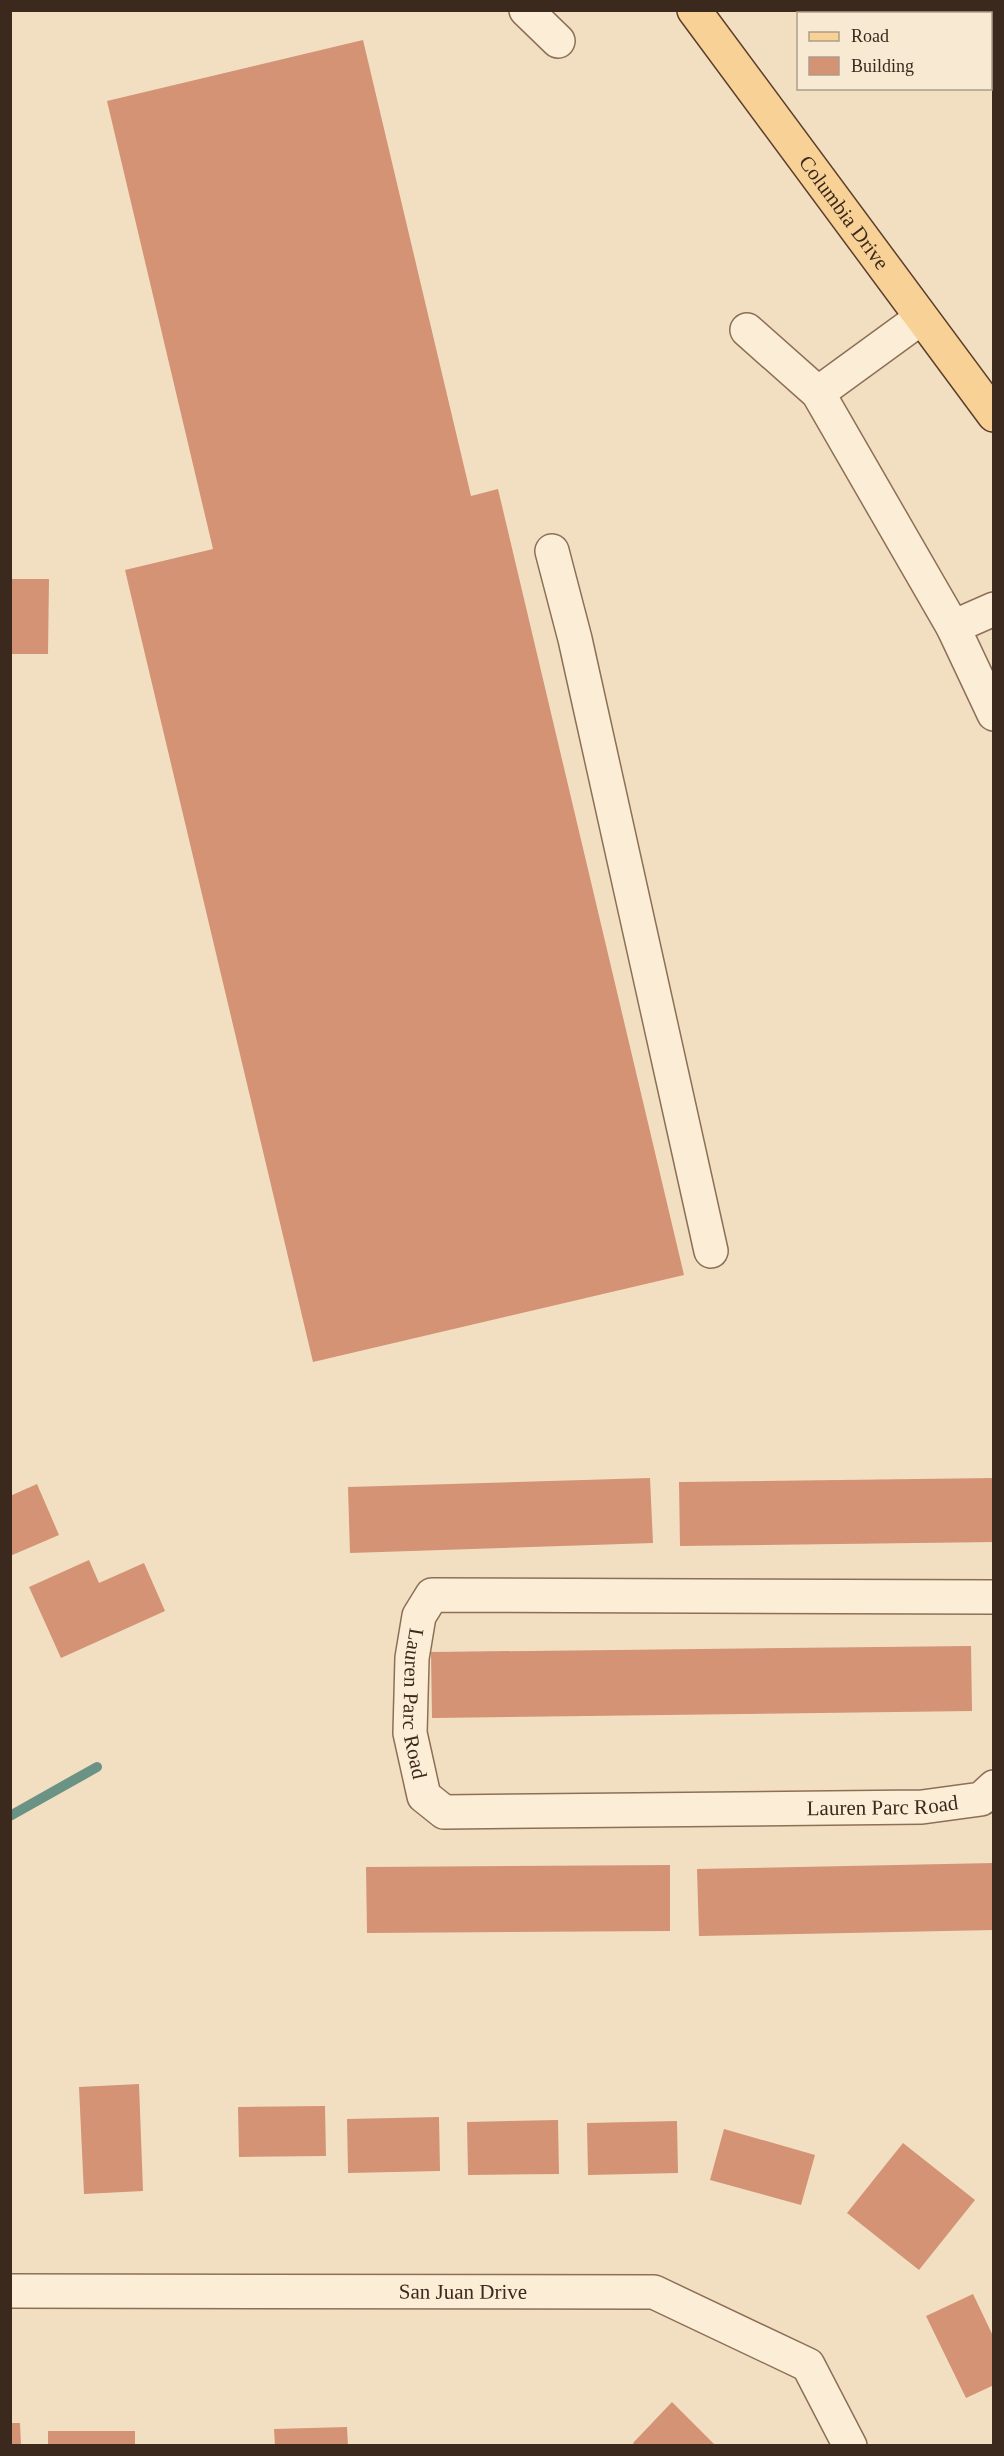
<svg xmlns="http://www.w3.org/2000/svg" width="1004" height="2456" viewBox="0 0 1004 2456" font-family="'Times New Roman',serif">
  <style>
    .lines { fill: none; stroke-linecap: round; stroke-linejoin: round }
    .stream { stroke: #6a9385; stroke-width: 10 }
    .building { fill: #d39374 }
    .minor-casing { stroke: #8d6f57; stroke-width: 36 }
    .major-casing { stroke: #5b3e2c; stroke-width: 36 }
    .minor { stroke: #fcedd6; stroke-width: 33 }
    .major { stroke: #f8d196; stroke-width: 33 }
    .labels { text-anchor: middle; stroke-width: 4.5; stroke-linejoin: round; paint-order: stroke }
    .street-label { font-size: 21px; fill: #3c291d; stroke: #f8ead2 }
  </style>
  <rect width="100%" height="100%" fill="#f2dfc2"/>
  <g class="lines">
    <path class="stream" d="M10,1816L97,1767"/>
  </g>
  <path class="building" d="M363,40L471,496L498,489L684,1275L313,1362L125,570L213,549L107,101Z
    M12,579H49L48,654H12Z
    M650,1478L653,1543L350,1553L348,1487Z
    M994,1478V1542L680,1546L679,1482Z
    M37,1484L59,1535L10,1556V1496Z
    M89,1560L99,1583L144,1563L165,1611L61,1658L29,1587Z
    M971,1646L972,1711L432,1718L431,1652Z
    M994,1863V1930L699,1936L697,1869Z
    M670,1865V1931L367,1933L366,1867Z
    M139,2084L143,2191L84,2194L79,2087Z
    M325,2106L326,2156L239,2157L238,2107Z
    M439,2117L440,2171L348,2173L347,2119Z
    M558,2120L559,2174L468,2175L467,2122Z
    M677,2121L678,2173L588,2175L587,2123Z
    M724,2129L815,2155L801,2205L710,2180Z
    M903,2143L975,2200L919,2270L847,2213Z
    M973,2294L994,2338V2385L966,2398L926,2316Z
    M672,2402L716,2446H635L633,2443Z
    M10,2423H20L21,2446H10Z
    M347,2427L348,2446H275L274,2429Z
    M48,2431H135V2446H48Z"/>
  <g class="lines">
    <defs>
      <g id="minor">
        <path d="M526,10L558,41"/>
        <path d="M747,330L818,393L953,627L994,714"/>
        <path d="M818,393L921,318"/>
        <path d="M552,551L575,639L711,1251"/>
        <path d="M953,627L994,609"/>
        <path id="s1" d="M994,1597L432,1595L419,1616L412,1658L410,1733L424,1796L444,1812L922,1807L981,1799L994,1787"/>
        <path id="s2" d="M10,2291L654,2292L808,2365L850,2446"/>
      </g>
      <g id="major">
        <path id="s3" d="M694,10L994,415"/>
      </g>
    </defs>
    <use href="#minor" class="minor-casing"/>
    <use href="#major" class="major-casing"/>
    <use href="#minor" class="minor"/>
    <use href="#major" class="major"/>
  </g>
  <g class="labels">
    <g class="street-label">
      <text dy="7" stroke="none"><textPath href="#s3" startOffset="252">Columbia Drive</textPath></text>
      <text dy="7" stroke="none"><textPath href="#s1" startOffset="675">Lauren Parc Road</textPath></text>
      <text dy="7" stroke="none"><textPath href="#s1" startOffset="1233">Lauren Parc Road</textPath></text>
      <text dy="7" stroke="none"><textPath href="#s2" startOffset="453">San Juan Drive</textPath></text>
    </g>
  </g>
  <rect width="1004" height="2456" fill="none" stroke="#3c291d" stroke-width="24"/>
  <rect x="797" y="12" width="195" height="78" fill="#f8ead2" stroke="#ad9d8a" stroke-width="1.5"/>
  <rect x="809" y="32" width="30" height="9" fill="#f8d196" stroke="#ad9d8a" stroke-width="1.5"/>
  <text x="851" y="42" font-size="18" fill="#3c291d">Road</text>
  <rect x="809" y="57" width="30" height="18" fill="#d39374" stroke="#ad9d8a" stroke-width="1.5"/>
  <text x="851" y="72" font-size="18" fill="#3c291d">Building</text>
</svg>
